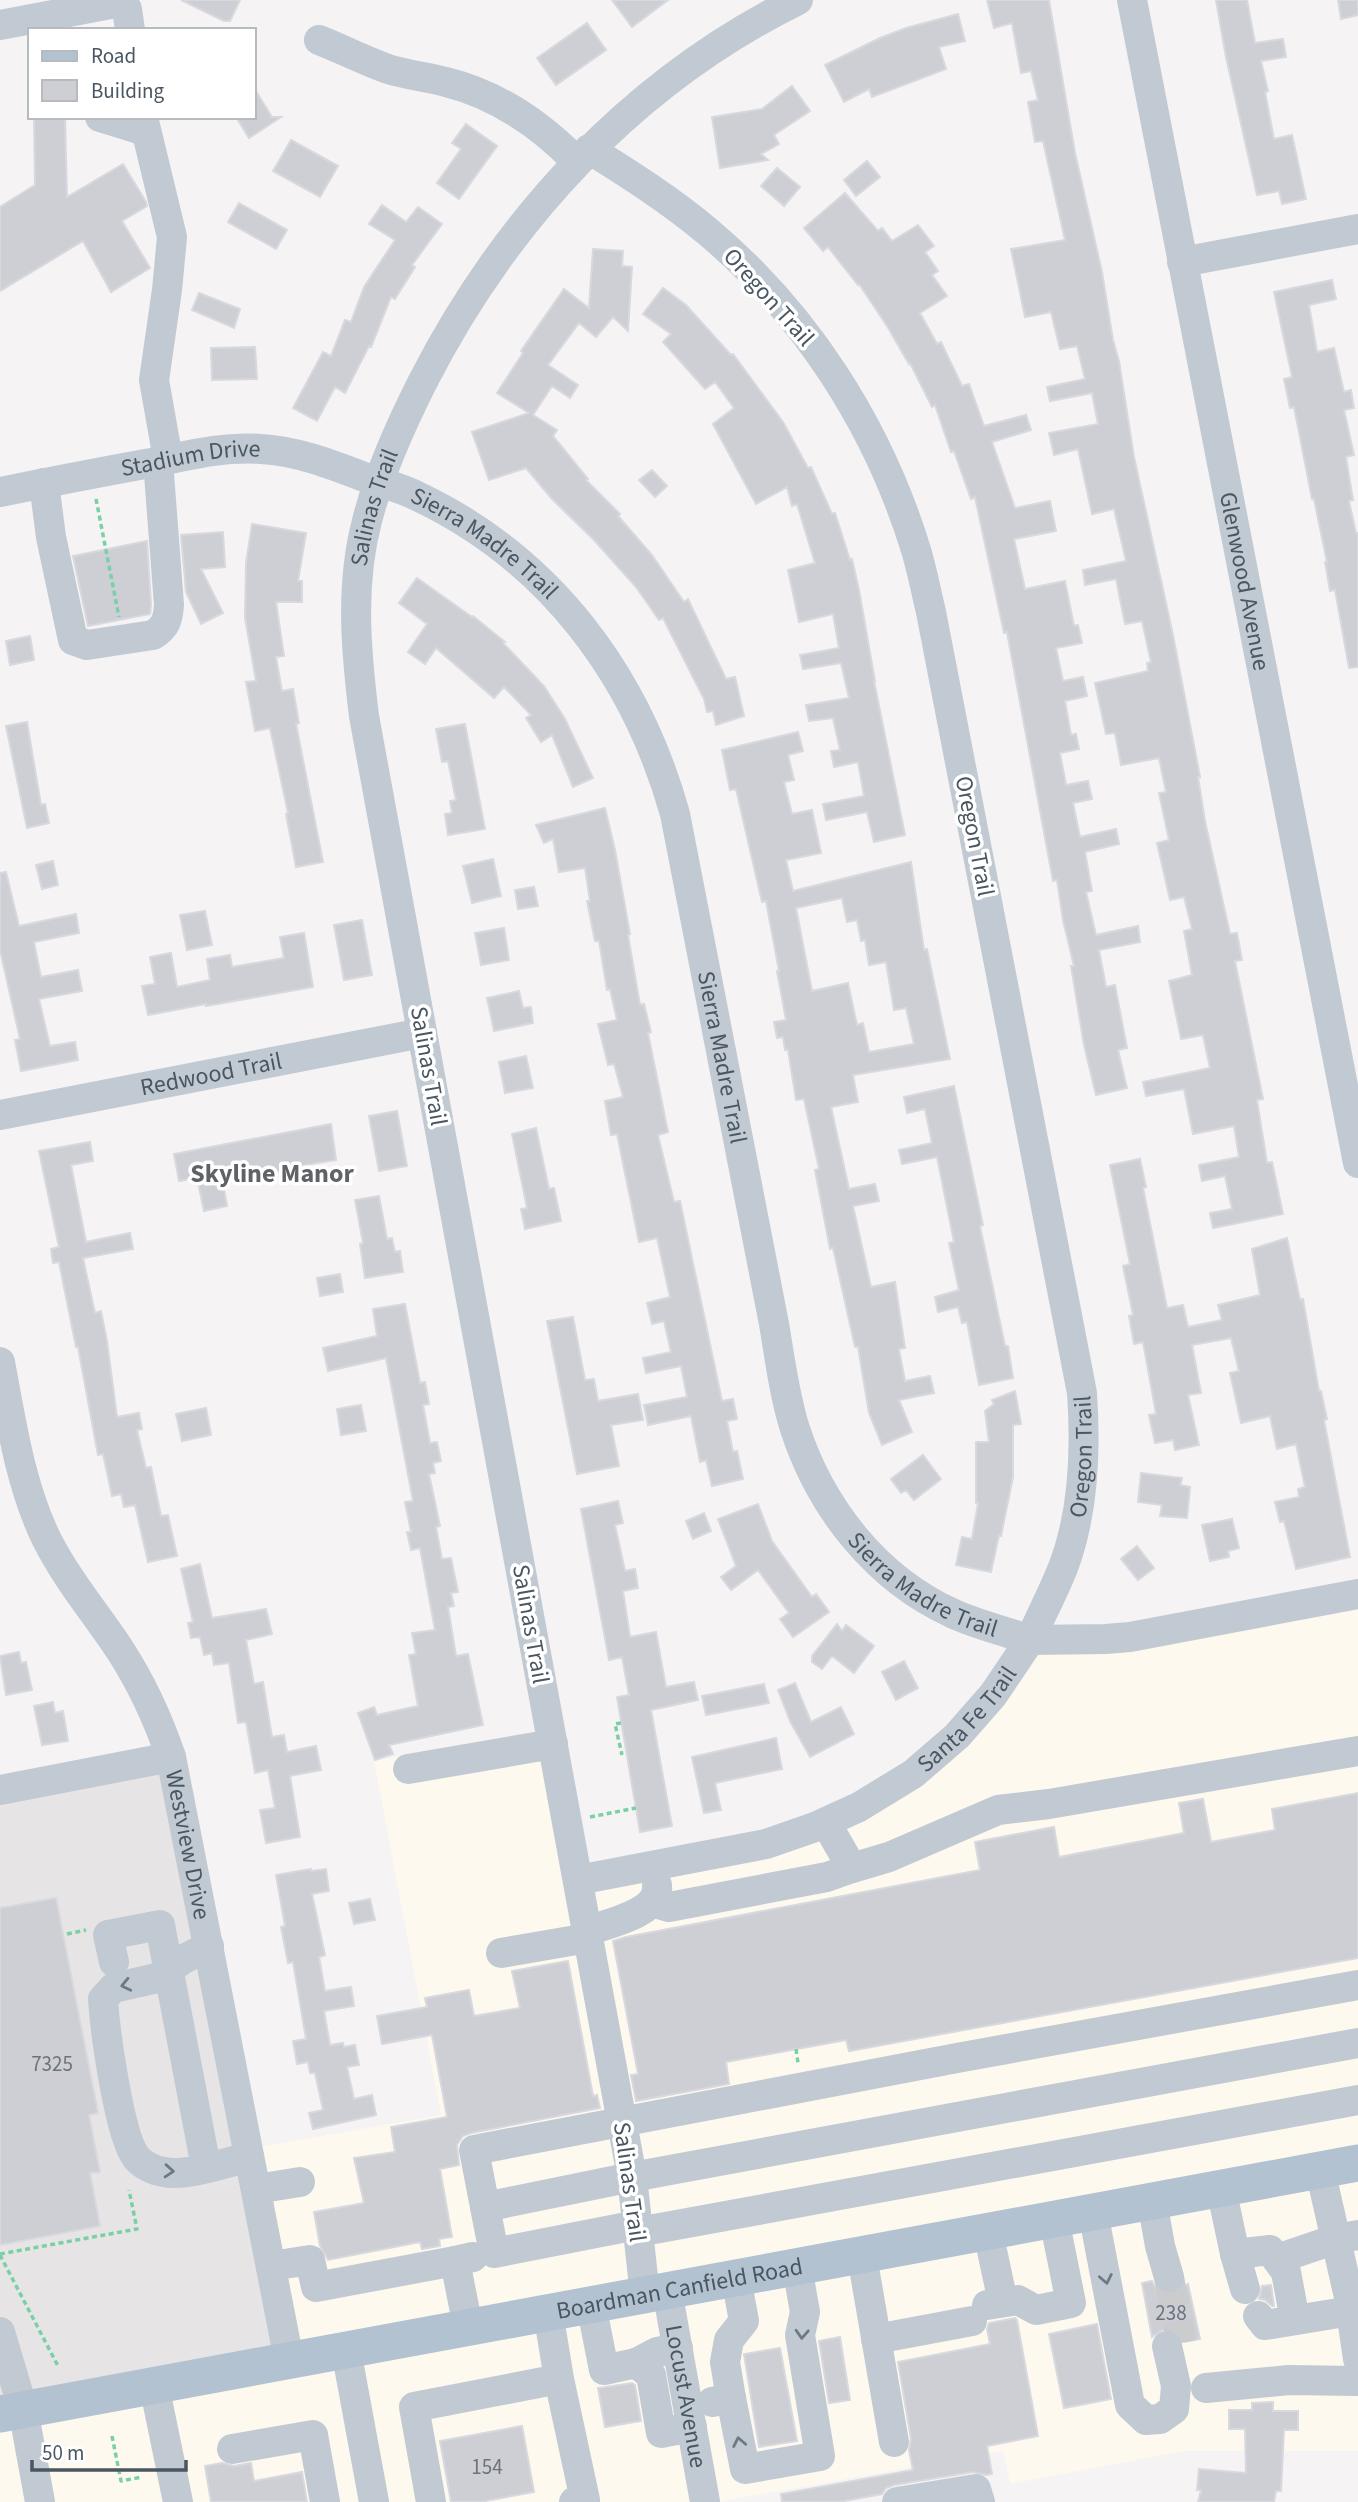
<svg xmlns="http://www.w3.org/2000/svg" width="1358" height="2502" viewBox="0 0 1358 2502" font-family="'Source Sans 3',sans-serif">
  <style>
    .commercial { fill: #fdf9ef }
    .education { fill: #e6e4e5 }
    .building { fill: #cdcfd5; stroke: #d7d9de; stroke-width: 2; fill-rule: evenodd }
    .lines { fill: none; stroke-linecap: round; stroke-linejoin: round }
    .minor-tunnel { stroke: #caccce; stroke-width: 30; stroke-dasharray: 30 15; stroke-linecap: butt }
    .path { stroke: #7ad0a6; stroke-width: 3.5; stroke-dasharray: 5 3.5; stroke-linecap: butt }
    .minor { stroke: #c1cad2; stroke-width: 30 }
    .major { stroke: #b3c2d1; stroke-width: 37 }
    .oneway { stroke: #6e7983 }
    .labels { text-anchor: middle; stroke-width: 7; stroke-linejoin: round; paint-order: stroke }
    .number-label { font-size: 21px; fill: #6b747e }
    .street-label { font-size: 24px; fill: #4a5661; stroke: #fff }
    .neighbourhood-label { font-size: 26px; font-weight: bold; fill: #5f6368; stroke: #fff }
  </style>
  <rect width="100%" height="100%" fill="#f5f3f3"/>
  <path class="commercial" d="M1358,1594V2451H1184L1010,2484L1003,2451L718,2502H0V2414L248,2149L441,2115L374,1761L550,1730L578,1880L766,1844L885,1793L1030,1640Z"/>
  <path class="education" d="M171,1757L289,2360L0,2414V1790Z"/>
  <path class="building" d="M181,0H240L230,21H224Z
    M612,0H668L632,27Z
    M987,0H1049L1075,153L1102,272L1113,340L1119,361L1134,457L1173,635L1200,777H1198L1205,821L1230,934L1237,933L1242,960L1235,961L1263,1099L1257,1100L1267,1163L1272,1162L1283,1214L1213,1228L1210,1213L1232,1209L1225,1176L1202,1181L1199,1165L1239,1157L1234,1126L1193,1134L1184,1089L1146,1096L1143,1082L1210,1068L1203,1035L1181,1039L1169,981L1192,975L1184,931L1192,929L1184,897L1170,900L1157,843L1169,840L1159,793L1166,792L1159,758L1121,765L1115,733L1106,734L1095,683L1148,671L1147,663L1151,662L1142,621L1125,624L1116,579L1085,585L1083,570L1126,561L1114,509L1092,514L1078,449L1054,455L1049,433L1098,424L1092,393L1050,401L1047,387L1085,379L1077,346L1060,349L1051,312L1025,317L1011,249L1065,240L1043,141L1035,142L1028,102L1038,100L1031,71L1021,73L1012,23L994,28Z
    M1216,0H1247L1255,43L1283,39L1286,57L1261,61L1268,91L1265,92L1274,139L1292,135L1306,199L1282,204L1279,191L1257,195L1226,57Z
    M1338,0H1358V15L1341,19Z
    M958,14L965,41L939,47L946,69L872,97L869,89L844,102L825,65L880,38L906,28Z
    M587,23L606,50L556,85L537,58Z
    M792,86L810,111L774,135L779,144L761,154L768,160L720,168L712,117L762,109Z
    M254,88L272,117H281L249,138L236,117H254Z
    M34,117H65L67,197L123,164L146,202L147,206L122,221L150,268L111,292L83,241L0,291V207L35,185Z
    M466,124L497,146L459,199L437,183L461,149L452,143Z
    M291,140L338,166L320,197L273,171Z
    M867,161L880,177L856,196L844,180Z
    M777,168L800,187L784,206L761,186Z
    M845,193L878,231L882,228L892,241L918,225L934,246L925,252L938,271L932,275L947,296L920,313L937,344L941,342L962,386L969,384L984,426L1026,415L1031,430L992,442L1015,508L1050,501L1056,531L1014,539L1025,589L1065,581L1074,626L1078,625L1082,643L1056,648L1063,681L1083,677L1087,696L1065,701L1071,735L1076,734L1079,749L1060,753L1066,785L1088,781L1092,799L1073,803L1080,837L1116,829L1119,844L1085,852L1092,891L1086,892L1096,935L1138,926L1140,942L1099,950L1106,987L1115,985L1127,1048L1118,1050L1127,1088L1096,1095L1084,1045L1071,966H1074L1063,920L1057,880L1053,881L1007,632L1004,633L975,497L971,499L954,451L951,452L935,405L932,407L910,363L909,364L887,326L859,284L858,285L828,247L823,251L804,228Z
    M239,203L287,230L276,249L228,222Z
    M382,205L406,222L418,207L442,224L412,265L415,267L395,299L391,297L371,347L369,346L345,393L335,387L317,421L293,408L323,352L331,356L345,320L351,322L364,287L395,240L369,224Z
    M593,249L623,251L622,266L632,267L628,331L613,317L596,337L579,323L548,365L578,385L570,398L552,386L533,415L557,430L553,436L588,479L586,480L620,514L618,516L652,555L684,602L688,599L726,679L735,677L744,716L716,725L713,711L707,712L704,699L663,618L659,620L636,587L594,540L552,499L526,468L489,480L472,432L529,413L497,393L523,353L521,351L564,289L589,308Z
    M1332,280L1336,299L1309,305L1317,352L1334,348L1344,392L1351,390L1354,408L1344,410L1354,455L1346,457L1353,500L1349,501L1356,533H1358V667L1349,668L1335,590L1330,591L1325,562H1327L1314,499H1312L1294,407L1290,408L1284,379L1292,377L1274,292Z
    M663,288L686,305L731,355L733,354L783,422L808,468L811,467L832,514L835,513L850,560L852,559L859,590L875,681H874L905,835L874,842L867,812L826,820L823,804L864,796L858,762L834,767L831,751L840,750L833,718L809,721L806,705L849,698L841,663L803,669L800,655L839,648L833,614L799,622L788,570L815,563L797,504L792,506L787,487L756,504L713,424L734,408L715,382L705,389L663,342L671,334L643,314Z
    M199,293L240,309L234,328L192,310Z
    M255,347L257,379L212,380L211,348Z
    M652,470L667,486L655,497L639,480Z
    M252,524L306,533L298,581H302V602H276L284,656L276,657L282,691L293,689L299,723L296,724L323,862L296,867L286,814L288,813L270,728L255,731L246,682L256,681L245,618L246,563Z
    M223,532L225,567L201,569L223,613L201,624L186,592L181,535Z
    M147,541L151,605L150,614L88,626L73,556Z
    M417,578L472,617L473,616L505,642L503,643L544,686L565,719L593,778L573,787L552,735L541,742L526,718L531,715L504,687L494,698L436,648L425,664L408,652L427,624L399,603Z
    M30,636L34,660L10,665L6,641Z
    M27,722L41,805L45,804L49,823L27,828L6,726Z
    M465,724L485,829L448,835L445,814L452,813L450,801L456,800L448,761L442,762L436,729Z
    M798,732L803,751L788,755L794,780L784,782L792,814L812,810L821,853L786,860L793,891L911,862L924,950L927,949L950,1059L853,1075L858,1102L831,1107L849,1189L875,1184L879,1201L853,1206L871,1287L895,1282L905,1348L899,1349L905,1381L930,1376L934,1393L899,1400L912,1432L882,1445L869,1413L858,1347H855L833,1248L830,1249L815,1170L819,1169L804,1099L796,1100L788,1050H785L783,1037L777,1038L774,1022L786,1020L777,971H779L766,901L762,902L736,789L730,790L722,750ZM842,898L847,922L857,920L861,941L865,940L869,965L886,962L894,1010L906,1008L914,1044L869,1052L863,1023L857,1025L848,983L812,991L796,908Z
    M605,808L615,850L630,934L628,935L640,1005L644,1004L651,1032L648,1033L668,1132L658,1135L674,1202L680,1201L722,1401L733,1399L737,1419L727,1421L733,1452L737,1451L743,1479L712,1486L706,1460L700,1462L691,1416L648,1425L644,1405L687,1397L681,1366L646,1373L643,1358L671,1352L664,1321L652,1324L647,1303L670,1297L657,1238L639,1242L617,1134L611,1135L605,1101L623,1097L614,1064L608,1065L598,1024L617,1020L610,989L607,990L599,941H595L587,901H590L585,868L559,872L553,839L544,843L536,825Z
    M493,859L501,896L472,903L463,866Z
    M53,861L58,885L42,889L36,865Z
    M6,872L19,926L76,914L79,933L34,942L41,977L78,970L82,991L39,999L50,1046L75,1042L78,1060L21,1071L15,1040L20,1039L0,950V873Z
    M534,887L538,906L518,909L515,890Z
    M205,911L212,945L187,950L180,915Z
    M362,920L372,975L344,980L334,925Z
    M504,928L509,960L481,965L475,933Z
    M304,933L313,987L206,1006V1004L148,1015L142,986L155,984L150,957L171,953L177,987L210,980L207,959L230,955L232,967L284,958L280,937Z
    M519,991L523,1008L531,1007L533,1023L494,1031L487,998Z
    M526,1056L533,1088L505,1093L499,1062Z
    M954,1086L983,1225L980,1226L1005,1346H1008L1013,1378L979,1385L967,1322L962,1323L958,1307L938,1312L935,1297L959,1290L949,1243L954,1242L937,1157L902,1164L899,1150L932,1143L925,1109L907,1113L904,1097Z
    M397,1111L407,1166L379,1171L369,1116Z
    M331,1124L336,1160L281,1169V1171L223,1184L227,1206L204,1211L197,1178L179,1181L174,1154Z
    M536,1128L549,1189L554,1188L561,1221L525,1229L521,1209L527,1208L512,1134Z
    M90,1142L93,1161L71,1165L86,1242L130,1233L133,1249L83,1258L95,1313L101,1311L107,1341L117,1417L139,1413L142,1429L137,1430L146,1468L151,1467L161,1516L168,1515L177,1556L148,1562L135,1505L124,1507L121,1494L112,1496L103,1454L98,1455L78,1347H76L59,1262L53,1263L51,1249L59,1247L39,1151Z
    M1140,1159L1146,1187L1143,1188L1167,1308L1183,1305L1188,1327L1222,1320L1218,1305L1260,1295L1252,1249L1287,1238L1300,1300L1303,1299L1319,1391H1321L1327,1419L1324,1420L1350,1557L1296,1569L1284,1521L1280,1522L1275,1502L1299,1497L1298,1489L1305,1487L1296,1444L1277,1449L1270,1416L1241,1423L1230,1373L1239,1371L1231,1338L1192,1345L1201,1393L1188,1395L1199,1445L1175,1450L1173,1440L1155,1443L1149,1415L1156,1414L1143,1342L1134,1344L1129,1316L1133,1315L1123,1266L1130,1264L1110,1165Z
    M379,1196L387,1239L392,1238L395,1252L400,1251L403,1272L365,1278L360,1244L363,1243L355,1200Z
    M340,1274L343,1292L320,1296L317,1278Z
    M405,1304L420,1383L425,1382L429,1404L423,1405L430,1443L437,1442L441,1461L433,1463L435,1473L429,1474L440,1526L436,1527L442,1559L451,1558L458,1592L451,1593L454,1606L448,1607L456,1656L468,1654L483,1725L389,1745L393,1754L375,1760L358,1713L374,1707L377,1715L418,1706L409,1655L416,1654L412,1633L435,1630L420,1548L411,1550L407,1532H411L405,1502L413,1501L386,1358L328,1371L323,1348L377,1336L373,1309Z
    M573,1317L585,1380L594,1379L598,1401L638,1394L643,1420L611,1425L619,1466L577,1474L547,1321Z
    M1015,1391L1021,1424L1013,1425V1477L1001,1536L999,1535L991,1572L956,1565L962,1537L972,1539L978,1503H976V1442H989L985,1411L994,1404L992,1400Z
    M361,1405L366,1431L341,1435L337,1409Z
    M206,1408L211,1435L182,1441L176,1414Z
    M923,1455L941,1479L914,1500L906,1490L901,1493L891,1479Z
    M1141,1473L1182,1478L1180,1485L1190,1487L1187,1518L1160,1516L1162,1505L1138,1502Z
    M618,1501L623,1523L615,1525L625,1571L635,1569L638,1588L623,1591L630,1637L656,1632L666,1687L694,1682L698,1700L651,1710L672,1826L640,1832L617,1697L629,1695L622,1657L609,1660L581,1509Z
    M758,1504L772,1541L812,1597L816,1594L829,1612L793,1637L780,1619L789,1613L758,1570L731,1590L721,1577L736,1566L718,1519Z
    M704,1513L711,1531L693,1539L686,1521Z
    M1232,1519L1239,1548L1228,1551L1229,1557L1210,1561L1202,1525Z
    M1137,1546L1154,1568L1138,1580L1121,1559Z
    M200,1564L212,1618L266,1609L272,1634L246,1640L254,1684L263,1682L272,1737L284,1735L287,1752L316,1746L321,1770L290,1776L300,1837L266,1843L260,1810L275,1808L268,1770L255,1773L246,1722L238,1723L229,1663L214,1665L212,1653L204,1655L200,1637L191,1638L188,1623L193,1622L181,1569Z
    M837,1624L842,1631L846,1625L874,1646L854,1673L832,1656L822,1669L812,1662V1656Z
    M19,1652L21,1663L26,1662L32,1690L6,1695L0,1656Z
    M904,1661L918,1688L896,1700L882,1672Z
    M795,1683L811,1722L841,1707L854,1734L810,1757L790,1721L778,1690Z
    M764,1684L769,1703L706,1715L702,1696Z
    M53,1702L55,1713L63,1711L68,1741L42,1745L34,1706Z
    M776,1738L782,1769L715,1783L721,1810L704,1813L692,1757Z
    M1358,1793V1958L849,2051L846,2040L726,2062L729,2084L636,2101L631,2075L638,2074L613,1941L626,1937L980,1870L975,1842L1054,1827L1059,1857L1184,1833L1179,1803L1203,1799L1211,1842L1275,1830L1272,1809Z
    M311,1869V1871L326,1869L329,1891L312,1894L325,1955L319,1957L325,1991L351,1987L354,2006L324,2011L330,2045L343,2043L344,2047L355,2045L359,2065L347,2067L354,2099L372,2095L376,2115L313,2129L309,2113L323,2110L315,2073H310L308,2062L297,2064L293,2041L306,2039L293,1962L288,1963L281,1927L285,1926L276,1875Z
    M56,1898L98,2113L89,2115L100,2172L90,2173L100,2226L0,2245V1908Z
    M370,1899L375,1920L354,1924L349,1903Z
    M568,1961L593,2096L597,2095L600,2108L471,2133L463,2136L457,2145L459,2165L440,2169L452,2237L439,2239L440,2246L422,2249L420,2242L328,2260L320,2246L314,2212L364,2203L354,2158L395,2152L391,2127L447,2117L432,2035L382,2044L377,2016L427,2007L425,1998L469,1990L474,2016L520,2008L512,1971Z
    M1152,2281L1156,2289L1166,2294H1175L1188,2284L1200,2339L1184,2342L1179,2334L1173,2330L1164,2329L1152,2337L1142,2283Z
    M1271,2285L1274,2306H1272L1265,2300L1259,2299L1262,2286Z
    M1015,2318L1017,2320L1038,2436L987,2446L992,2474L986,2475L973,2472L894,2485L886,2488L882,2494L839,2502H782L781,2494L913,2470L909,2450L911,2439L898,2362L990,2344L987,2329L989,2323Z
    M1097,2324L1111,2399L1064,2408L1049,2334Z
    M840,2337L850,2400L829,2403L819,2341Z
    M780,2348L797,2441L759,2447L744,2354Z
    M632,2383L635,2385L641,2421L605,2427L598,2388Z
    M1273,2402V2411H1298V2430H1284L1281,2491H1276L1274,2502H1198L1201,2490H1197L1199,2469L1246,2473L1245,2429H1229V2410H1252V2403Z
    M522,2426L534,2492L480,2502H451L440,2441Z
    M222,2463L234,2466L251,2463L254,2481L302,2472L307,2502H211L205,2466Z"/>
  <g class="lines">
    <path class="minor-tunnel" d="M1169,2277L1181,2343"/>
    <path class="path" d="M96,499L119,617
      M621,1723L615,1724L622,1755
      M590,1817L636,1808
      M67,1934L86,1930
      M796,2049L798,2063
      M0,2254L137,2229L129,2190
      M0,2255L58,2366
      M112,2436L121,2481L142,2477"/>
    <g class="minor">
      <path id="s1" d="M1132,0L1358,1163"/>
      <path d="M0,25L116,3L127,9L130,30"/>
      <path d="M319,40C342,49 365,61 388,69C407,75 427,77 446,82C498,95 539,123 576,161"/>
      <path d="M100,117L145,131"/>
      <path d="M143,117L172,237L167,290L154,380L168,459"/>
      <path d="M1182,262L1358,229"/>
      <path d="M44,483L51,537L73,640L87,645L153,635C166,627 168,619 169,605L158,461"/>
      <path id="s2" d="M0,492C50,482 100,472 151,463C186,456 224,446 261,449C298,451 333,465 367,478C384,484 402,488 417,496C550,559 636,675 675,814L774,1324C780,1359 784,1394 795,1429C821,1508 876,1579 954,1614C978,1625 1005,1631 1030,1640C1041,1615 1054,1591 1064,1565C1084,1511 1086,1450 1082,1393L931,612C926,591 922,570 916,550C878,426 806,314 707,231C670,200 629,174 589,149"/>
      <path id="s3" d="M0,1115L422,1033"/>
      <path id="s4" d="M0,1362C11,1421 20,1484 46,1538C67,1580 95,1612 120,1650C142,1684 158,1719 171,1757L289,2360"/>
      <path d="M408,1769L553,1744"/>
      <path d="M0,1790L171,1757"/>
      <path d="M826,1823L852,1868L889,1857L998,1810L1049,1804L1358,1751"/>
      <path id="s5" d="M578,1880L766,1844L815,1827L859,1807L913,1774L957,1736L993,1695L1030,1640L1106,1639L1130,1637L1358,1594"/>
      <path d="M652,1902L669,1907L827,1877L852,1868"/>
      <path d="M587,1931C607,1924 661,1913 657,1885"/>
      <path d="M209,1946L182,1960L157,1978L113,1988L103,1999C105,2030 119,2135 136,2157C142,2165 155,2171 164,2172C187,2177 227,2162 249,2157"/>
      <path d="M501,1953L588,1938"/>
      <path d="M114,1962L108,1935L160,1925L206,2167"/>
      <path d="M1358,1985L957,2058L474,2150L485,2207L632,2177L1358,2043"/>
      <path d="M1320,2170L1349,2297L1358,2359"/>
      <path d="M1221,2188L1235,2254L1270,2250L1286,2272L1295,2320"/>
      <path d="M256,2189L300,2182"/>
      <path d="M1152,2201L1160,2246L1169,2277"/>
      <path d="M485,2207L494,2253L637,2225"/>
      <path d="M1093,2212L1130,2405L1146,2420L1160,2419L1174,2409L1176,2386L1167,2346"/>
      <path d="M638,2232L1358,2100"/>
      <path d="M988,2232L1003,2302"/>
      <path d="M1235,2254L1245,2289"/>
      <path d="M862,2256L894,2442"/>
      <path d="M1277,2259L1336,2239L1358,2235"/>
      <path d="M271,2266L310,2260L316,2287L455,2261"/>
      <path id="s6" d="M667,2290L705,2502"/>
      <path id="s7" d="M645,2295L632,2177L364,716C356,651 350,585 367,521C379,473 400,427 422,383C505,220 632,82 798,0"/>
      <path d="M591,2304L604,2370L636,2363L657,2352L678,2348"/>
      <path d="M987,2305L1018,2300L1036,2310L1071,2303L1054,2219"/>
      <path d="M548,2312L559,2379L585,2500L574,2502"/>
      <path d="M1258,2316L1265,2325L1351,2311"/>
      <path d="M468,2327L455,2261L473,2257"/>
      <path d="M0,2332L23,2409L40,2502"/>
      <path d="M876,2339L972,2321"/>
      <path d="M346,2350L374,2502"/>
      <path d="M636,2363L651,2375L661,2433L692,2427"/>
      <path d="M154,2385L178,2502"/>
      <path d="M1206,2388L1289,2380L1358,2381"/>
      <path d="M731,2398L745,2469L820,2456L800,2335L805,2312L797,2267"/>
      <path d="M712,2402L731,2398L725,2362L729,2340L744,2321L736,2278"/>
      <path d="M232,2449L313,2435L325,2502"/>
      <path d="M431,2502L414,2407L559,2379"/>
      <path d="M897,2502L976,2489L980,2502"/>
    </g>
    <path class="major" id="s8" d="M0,2414L1358,2163"/>
  </g>
  <defs><path id="oneway-chevron" d="M-2-3.5L2.5 0L-2 3.5" fill="none" stroke-width="1.6" stroke-linecap="round" stroke-linejoin="round" transform="scale(1.75)"/></defs>
  <g class="oneway">
    <use href="#oneway-chevron" transform="translate(126 1985) rotate(167)"/>
    <use href="#oneway-chevron" transform="translate(169 2171) rotate(4)"/>
    <use href="#oneway-chevron" transform="translate(1106 2279) rotate(79)"/>
    <use href="#oneway-chevron" transform="translate(802 2334) rotate(93)"/>
    <use href="#oneway-chevron" transform="translate(739 2442) rotate(-101)"/>
  </g>
  <g class="labels">
    <g class="number-label">
      <text x="52" y="2071">7325</text>
      <text x="1171" y="2320">238</text>
      <text x="487" y="2474">154</text>
    </g>
    <g class="street-label">
      <text transform="translate(769 297) rotate(48)" y="8">Oregon Trail</text>
      <text dy="8" stroke="none"><textPath href="#s2" startOffset="194">Stadium Drive</textPath></text>
      <text dy="8" stroke="none"><textPath href="#s7" startOffset="1815">Salinas Trail</textPath></text>
      <text dy="8" stroke="none"><textPath href="#s2" startOffset="511">Sierra Madre Trail</textPath></text>
      <text dy="8" stroke="none"><textPath href="#s1" startOffset="592">Glenwood Avenue</textPath></text>
      <text transform="translate(975 836) rotate(79)" y="8">Oregon Trail</text>
      <text dy="8" stroke="none"><textPath href="#s2" startOffset="1099">Sierra Madre Trail</textPath></text>
      <text transform="translate(429 1066) rotate(80)" y="8">Salinas Trail</text>
      <text dy="8" stroke="none"><textPath href="#s3" startOffset="215">Redwood Trail</textPath></text>
      <text dy="8" stroke="none"><textPath href="#s2" startOffset="2002">Oregon Trail</textPath></text>
      <text dy="8" stroke="none"><textPath href="#s2" startOffset="1687">Sierra Madre Trail</textPath></text>
      <text transform="translate(531 1624) rotate(80)" y="8">Salinas Trail</text>
      <text dy="8" stroke="none"><textPath href="#s5" startOffset="432">Santa Fe Trail</textPath></text>
      <text dy="8" stroke="none"><textPath href="#s4" startOffset="525">Westview Drive</textPath></text>
      <text transform="translate(630 2182) rotate(82)" y="8">Salinas Trail</text>
      <text dy="8" stroke="none"><textPath href="#s8" startOffset="691">Boardman Canfield Road</textPath></text>
      <text dy="8" stroke="none"><textPath href="#s6" startOffset="108">Locust Avenue</textPath></text>
    </g>
    <g class="neighbourhood-label">
      <text x="272" y="1182">Skyline Manor</text>
    </g>
  </g>
  <rect x="28" y="28" width="228" height="91" fill="#ffffff" stroke="#b7bbc0" stroke-width="2"/>
  <rect x="42" y="51" width="35" height="10" fill="#b3c2d1" stroke="#b7bbc0" stroke-width="2"/>
  <text x="91" y="63" font-size="21" fill="#4a5661">Road</text>
  <rect x="42" y="80" width="35" height="21" fill="#cdcfd5" stroke="#b7bbc0" stroke-width="2"/>
  <text x="91" y="98" font-size="21" fill="#4a5661">Building</text>
  <path d="M32 2460v10h154v-10" fill="none" stroke="#4a5661" stroke-width="3.5"/>
  <text x="42" y="2460" font-size="21" fill="#4a5661" stroke="#ffffff" stroke-width="5" paint-order="stroke">50 m</text>
</svg>
